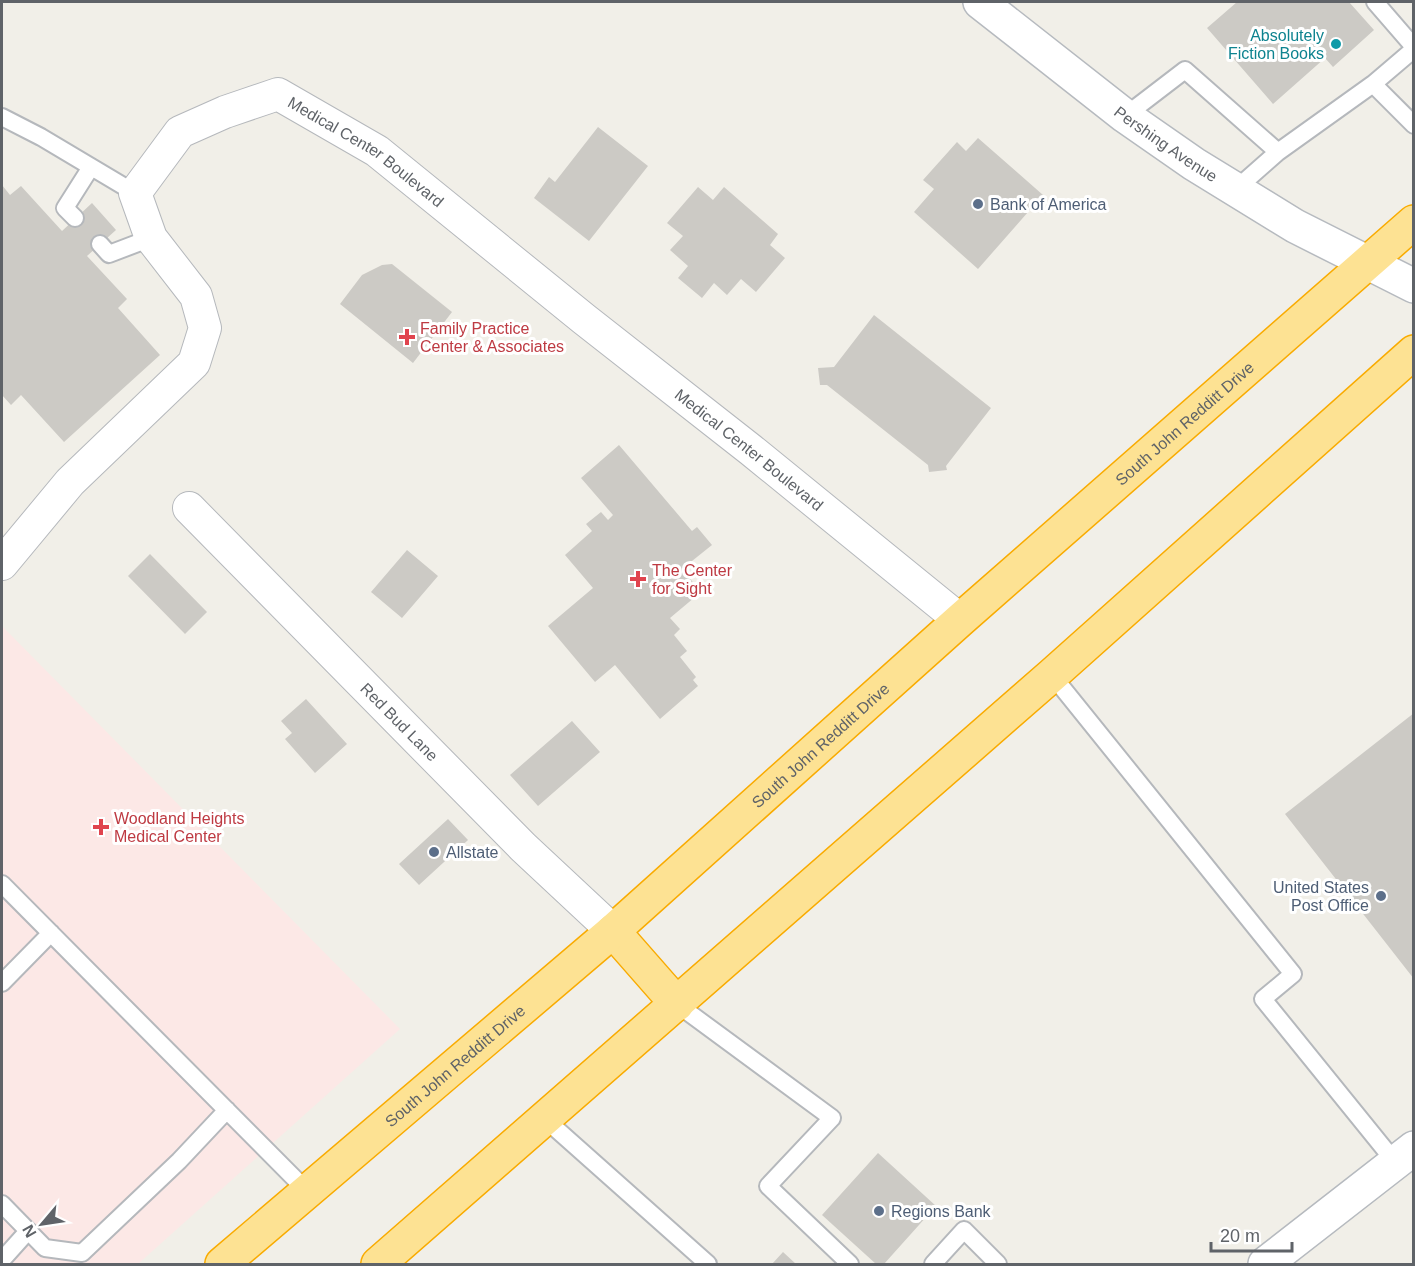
<svg xmlns="http://www.w3.org/2000/svg" width="1415" height="1266" viewBox="0 0 1415 1266" font-family="Helvetica,sans-serif">
  <style>
    .medical { fill: #fce8e6 }
    .building { fill: #cccac5 }
    .lines { fill: none; stroke-linecap: round; stroke-linejoin: round }
    .lane-casing { stroke: #b5b8bc; stroke-width: 20 }
    .street-casing { stroke: #b5b8bc; stroke-width: 34 }
    .secondary-casing { stroke: #b6babf; stroke-width: 36 }
    .highway-casing { stroke: #f9ab00; stroke-width: 36 }
    .lane { stroke: #fff; stroke-width: 16 }
    .street { stroke: #fff; stroke-width: 32 }
    .secondary { stroke: #fff; stroke-width: 33 }
    .highway { stroke: #fde293; stroke-width: 33 }
    .culture-dot { fill: #0f9aa8; stroke: #fff; stroke-width: 2 }
    .service-dot { fill: #5c6f8a; stroke: #fff; stroke-width: 2 }
    .health-dot { fill: #e0444e; stroke: #fff; stroke-width: 2 }
    .labels { text-anchor: middle; stroke-width: 6; stroke-linejoin: round; paint-order: stroke }
    .culture-label { font-size: 16px; fill: #0d838f; stroke: #fff; text-anchor: end }
    .street-label { font-size: 16px; fill: #5f6368; stroke: #fff }
    .service-label { font-size: 16px; fill: #4e5e75; stroke: #fff; text-anchor: start }
    .health-label { font-size: 16px; fill: #be3a42; stroke: #fff; text-anchor: start }
  </style>
  <rect width="100%" height="100%" fill="#f1efe8"/>
  <path class="medical" d="M2,626L400,1029L138,1264H2Z"/>
  <path class="building" d="M1237,2H1349L1374,30L1333,67L1325,58L1273,104L1207,28Z
    M598,127L648,166L589,241L534,198L549,177L555,182Z
    M978,138L1043,195L978,269L914,212L934,189L923,180L957,142L966,151Z
    M2,185L10,195L21,186L62,231L92,203L116,230L87,256L127,299L118,308L160,355L64,442L21,395L11,405L2,395Z
    M698,187L713,200L724,187L778,234L770,245L785,258L756,292L741,279L727,295L714,283L702,298L678,278L688,266L670,250L683,236L667,223Z
    M392,264L452,312L413,363L340,304L362,275L382,265Z
    M874,315L991,408L946,466L947,470L929,472L928,465L827,385H820L818,368L834,367Z
    M619,445L692,531L697,527L712,545L682,569L701,592L670,618L680,629L674,635L687,651L680,657L696,677L693,680L698,686L660,719L615,665L595,682L548,626L593,588L565,555L592,531L586,524L601,512L608,520L613,515L581,478Z
    M407,550L438,576L402,618L371,592Z
    M150,554L207,612L185,634L128,576Z
    M306,699L347,744L315,773L285,739L292,733L281,721Z
    M1414,713V979L1285,814Z
    M572,721L600,752L538,806L510,775Z
    M448,819L468,840L419,885L399,864Z
    M878,1153L936,1206L884,1264H876L822,1215Z
    M783,1252L796,1264H772Z"/>
  <g class="lines">
    <defs>
      <path id="lane" d="M1375,2L1414,47
        M1414,49L1373,84L1414,125
        M1125,116L1185,70L1278,152
        M2,117L41,137L135,193
        M1236,189L1278,152L1373,84
        M75,218L65,208L91,167
        M100,244L109,254L151,238
        M1052,675L1293,974L1263,999L1395,1162
        M2,884L307,1191
        M2,983L51,933
        M677,1004L832,1118L768,1186L850,1264
        M545,1119L708,1264
        M2,1204L45,1248L82,1253L179,1161L227,1110
        M2,1260L28,1231
        M933,1264L964,1230L998,1264"/>
      <g id="street">
        <path id="s1" d="M189,508L523,847L613,931"/>
        <path id="s2" d="M2,564L70,482L194,363L205,328L196,296L151,238L135,193L180,132L225,112L278,94L377,151L584,319L751,450L960,620"/>
      </g>
      <g id="secondary">
        <path id="s3" d="M980,2L1125,116L1194,164L1295,226L1414,286"/>
        <path d="M1265,1264L1414,1148"/>
      </g>
      <g id="highway">
        <path d="M613,931L677,1004"/>
        <path id="s4" d="M222,1264L613,931L960,620L1414,222"/>
        <path d="M378,1264L1052,675L1414,352"/>
      </g>
    </defs>
    <use href="#lane" class="lane-casing"/>
    <use href="#street" class="street-casing"/>
    <use href="#secondary" class="secondary-casing"/>
    <use href="#highway" class="highway-casing"/>
    <use href="#lane" class="lane"/>
    <use href="#street" class="street"/>
    <use href="#secondary" class="secondary"/>
    <use href="#highway" class="highway"/>
  </g>
  <circle class="culture-dot" cx="1336" cy="44" r="6"/>
  <g class="service-dot">
    <circle cx="978" cy="204" r="6"/>
    <circle cx="434" cy="852" r="6"/>
    <circle cx="1381" cy="896" r="6"/>
    <circle cx="879" cy="1211" r="6"/>
  </g>
  <g class="health-dot">
    <path d="M404 328h6v6h6v6h-6v6h-6v-6h-6v-6h6z"/>
    <path d="M635 570h6v6h6v6h-6v6h-6v-6h-6v-6h6z"/>
    <path d="M98 818h6v6h6v6h-6v6h-6v-6h-6v-6h6z"/>
  </g>
  <g class="labels">
    <g class="culture-label">
      <text x="1324" y="41">Absolutely<tspan x="1324" dy="18">Fiction Books</tspan></text>
    </g>
    <g class="street-label">
      <text dy="6" stroke="none"><textPath href="#s3" startOffset="234">Pershing Avenue</textPath></text>
      <text dy="6" stroke="none"><textPath href="#s2" startOffset="756">Medical Center Boulevard</textPath></text>
      <text dy="6" stroke="none"><textPath href="#s4" startOffset="1278">South John Redditt Drive</textPath></text>
      <text dy="6" stroke="none"><textPath href="#s2" startOffset="1242">Medical Center Boulevard</textPath></text>
      <text dy="6" stroke="none"><textPath href="#s1" startOffset="300">Red Bud Lane</textPath></text>
      <text dy="6" stroke="none"><textPath href="#s4" startOffset="792">South John Redditt Drive</textPath></text>
      <text dy="6" stroke="none"><textPath href="#s4" startOffset="306">South John Redditt Drive</textPath></text>
    </g>
    <g class="service-label">
      <text x="990" y="210">Bank of America</text>
      <text x="446" y="858">Allstate</text>
      <text x="1369" y="893" text-anchor="end">United States<tspan x="1369" dy="18">Post Office</tspan></text>
      <text x="891" y="1217">Regions Bank</text>
    </g>
    <g class="health-label">
      <text x="420" y="334">Family Practice<tspan x="420" dy="18">Center &amp; Associates</tspan></text>
      <text x="652" y="576">The Center<tspan x="652" dy="18">for Sight</tspan></text>
      <text x="114" y="824">Woodland Heights<tspan x="114" dy="18">Medical Center</tspan></text>
    </g>
  </g>
  <rect width="1415" height="1266" fill="none" stroke="#5f6368" stroke-width="6"/>
  <g transform="translate(42 1224) rotate(241)" stroke="#ffffff" stroke-width="4.5" paint-order="stroke">
  <path d="M0-4.5L10 22L0 15L-10 22Z" fill="#5f6368"/>
  <text y="-9" font-size="16" font-weight="bold" text-anchor="middle" fill="#5f6368">N</text>
  </g>
  <path d="M1211 1242v9h81v-9" fill="none" stroke="#5f6368" stroke-width="3"/>
  <text x="1220" y="1242" font-size="18" fill="#5f6368" stroke="#ffffff" stroke-width="4.5" paint-order="stroke">20 m</text>
</svg>
